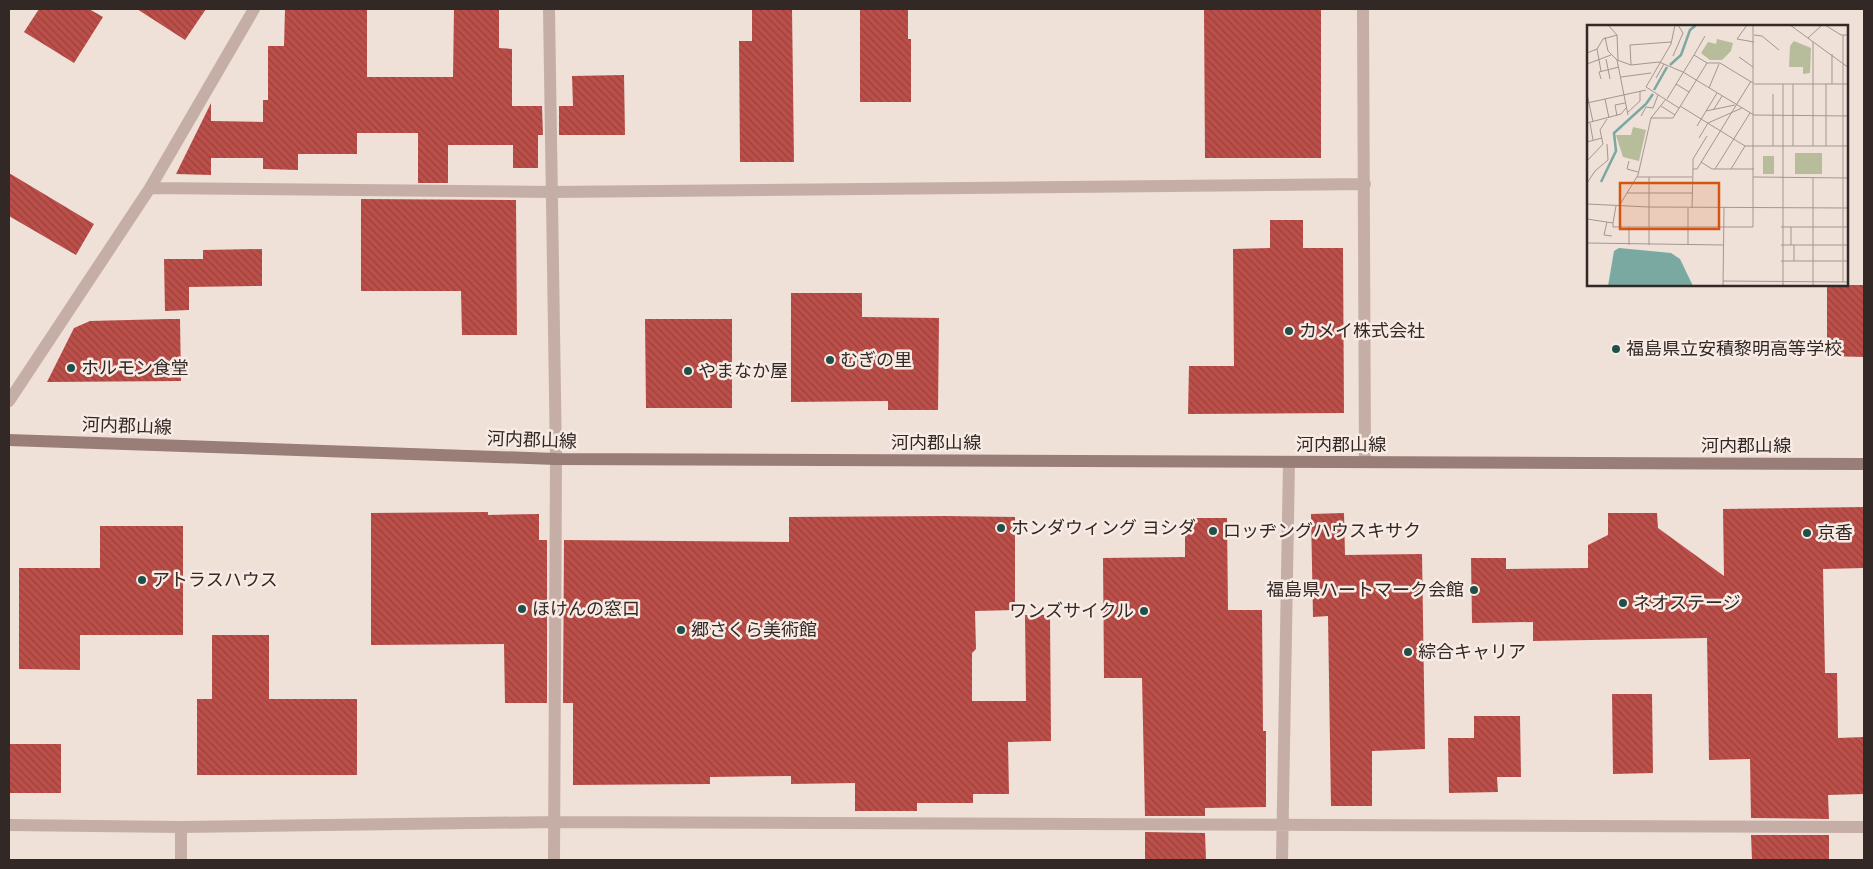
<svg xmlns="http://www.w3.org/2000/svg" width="1873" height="869" viewBox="0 0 1873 869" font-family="Arial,'Noto Sans JP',sans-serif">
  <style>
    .building { fill: url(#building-back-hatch) }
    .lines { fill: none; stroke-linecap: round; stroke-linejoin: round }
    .minor { stroke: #c5aea6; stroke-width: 12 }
    .secondary { stroke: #997d77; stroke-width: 12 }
    .poi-dot { fill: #1f504a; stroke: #f7ebe4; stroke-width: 2 }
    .labels { text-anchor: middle; stroke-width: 5; stroke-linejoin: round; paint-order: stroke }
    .poi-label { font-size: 18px; fill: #322826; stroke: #f7ebe4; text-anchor: start }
    .street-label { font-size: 18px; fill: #322826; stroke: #f7ebe4 }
    .inset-river { fill: none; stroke: #7aa9a2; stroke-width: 2.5 }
    .inset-road { fill: none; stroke: #a39691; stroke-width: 1 }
    .view { fill: #d6540f; fill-opacity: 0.15; stroke: #d6540f; stroke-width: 2.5 }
    .inset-edge { fill: none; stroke: #322826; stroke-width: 2.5 }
  </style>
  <defs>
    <pattern id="building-back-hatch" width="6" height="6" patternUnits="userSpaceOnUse" patternTransform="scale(1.25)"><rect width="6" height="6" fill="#bc4f49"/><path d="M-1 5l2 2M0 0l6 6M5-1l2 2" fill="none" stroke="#99423d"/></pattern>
  </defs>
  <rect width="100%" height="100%" fill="#efe0d8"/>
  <path class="building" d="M39,9H89L103,17L74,63L24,32Z
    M137,9H206L185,40Z
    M285,9H367V77H453L454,9H499V48L512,49V106H542L543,135H538V168H513V145H448V183H418V133H357V154H298V170L263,169V158H211V175L176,174L211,103V121L263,122V100H268V46H284Z
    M752,9H792L794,162H740L739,41H752Z
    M860,9H908V39H911V102H860Z
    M1204,9H1321V158H1205Z
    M624,75L625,135H559V106H573L572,76Z
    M9,173L94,224L76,255L9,216Z
    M361,199L516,200L517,335H462L461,291H361Z
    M1270,220H1303V248H1343L1344,413L1188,414L1189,366H1234L1233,249L1270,248Z
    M262,249V286L189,287V310L165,311L164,259H203V250Z
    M1827,285H1864V357L1827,356Z
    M791,293H862V317L939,318L938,410H888V401L791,402Z
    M167,319H180L181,381L47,382L74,328L90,321Z
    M645,319H732V408H646Z
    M1864,507V568L1823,569L1825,673H1837L1838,738L1864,737V794L1828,795L1829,819L1751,818L1750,759L1709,760L1707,638L1533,641V622L1472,623L1471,558H1506V569L1588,568V545L1608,535V513H1657L1658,528L1724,576L1723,509Z
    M488,512V515L539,514V540H547V703H505L504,644L371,645V513Z
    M1344,513L1345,555L1422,554L1425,749L1372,751V806H1331L1328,616L1313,617L1311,514Z
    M946,516L1015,517V610L975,611L976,649L972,653V701H1026L1025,615H1050L1051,741L1008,742L1009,794H973V803H917V811H855V783L791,784V776L710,777V784L573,785V703H563L564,540L789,542V517Z
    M1185,518H1227L1228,610H1262L1263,731H1266V807L1205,808V816H1145L1142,678H1104L1103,558L1185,557Z
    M100,526H183V635H80V670L19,669V568H100Z
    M212,635H269V699H357V775H197V699H212Z
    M1612,694H1652L1653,773L1613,774Z
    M1474,716H1520L1521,777H1497L1498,792L1449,793L1448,738H1474Z
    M9,744H61V793H9Z
    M1145,832L1205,833L1206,860H1145Z
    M1751,835H1829V860H1752Z"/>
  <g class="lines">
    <path class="minor" d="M549,9L556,459L554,860
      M1363,9L1365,462
      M150,188L552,192L1365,184
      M9,401L150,188L254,9
      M9,825L181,827L555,822L1864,827
      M181,860V827
      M1282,860L1289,462"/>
    <path class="secondary" d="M9,440L556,459L1864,464"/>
  </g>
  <g class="poi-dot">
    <circle cx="1289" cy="331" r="5"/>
    <circle cx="1616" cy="349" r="5"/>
    <circle cx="830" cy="360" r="5"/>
    <circle cx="71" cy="368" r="5"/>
    <circle cx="688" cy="371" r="5"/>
    <circle cx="1001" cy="528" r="5"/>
    <circle cx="1213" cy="531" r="5"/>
    <circle cx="1807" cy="533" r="5"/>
    <circle cx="142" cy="580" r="5"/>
    <circle cx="1474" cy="590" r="5"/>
    <circle cx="1623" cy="603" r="5"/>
    <circle cx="522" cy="609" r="5"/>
    <circle cx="1144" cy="611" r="5"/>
    <circle cx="681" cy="630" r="5"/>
    <circle cx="1408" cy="652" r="5"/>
  </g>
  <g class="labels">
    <g class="poi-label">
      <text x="1299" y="337">カメイ株式会社</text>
      <text x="1626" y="355">福島県立安積黎明高等学校</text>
      <text x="840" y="366">むぎの里</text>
      <text x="81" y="374">ホルモン食堂</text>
      <text x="698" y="377">やまなか屋</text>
      <text x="1011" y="534">ホンダウィング ヨシダ</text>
      <text x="1223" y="537">ロッヂングハウスキサク</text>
      <text x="1817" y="539">京香</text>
      <text x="152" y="586">アトラスハウス</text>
      <text x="1464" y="596" text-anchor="end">福島県ハートマーク会館</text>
      <text x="1633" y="609">ネオステージ</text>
      <text x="532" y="615">ほけんの窓口</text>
      <text x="1134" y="617" text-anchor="end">ワンズサイクル</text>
      <text x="691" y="636">郷さくら美術館</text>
      <text x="1418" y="658">綜合キャリア</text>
    </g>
    <g class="street-label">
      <text transform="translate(127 426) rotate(2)" y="6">河内郡山線</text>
      <text transform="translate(532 440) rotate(2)" y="6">河内郡山線</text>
      <text x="936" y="449">河内郡山線</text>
      <text x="1341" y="451">河内郡山線</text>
      <text x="1746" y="452">河内郡山線</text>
    </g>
  </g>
  <g transform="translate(1587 25)">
    <rect width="261" height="261" fill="#efe0d8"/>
    <path d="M130,14L146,18L144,26L135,35H123L114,28L121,17L129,19ZM207,16L224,23L223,48L216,49V42H202L203,21ZM46,102L59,105L52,136L36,132L29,110H44ZM208,128H235V149H208ZM176,131H187V149H176Z" fill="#b7bc9a"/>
    <path d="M32,223L84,228L93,234L106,261H21L27,226Z" fill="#7aa9a2"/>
    <path class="inset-river" d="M83,40L94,30L103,5L109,0M67,65L80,42M14,157L29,126L27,108L59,79L66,69"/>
    <path class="inset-road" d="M88,0L84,19L59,62L92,83M160,0L150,14L167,17M203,0L262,43M238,0L254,10H262M30,10L31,35M167,10L175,11L192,25M18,12L21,26L30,35L44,40L72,37L96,47L167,90L262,91M221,13L235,0M10,24L14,46M0,28L10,24L16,14L30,10L21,0M107,30L118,11M86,31L96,8L91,0M152,32L166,42M19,34L23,54M30,35L41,90M0,39L24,30M44,40L43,20L84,17M34,52L64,48M69,53L77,39M14,54L12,47L32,42M89,59L102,67M167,59H262M196,59V261M239,59V121M245,59V29M122,63L132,39M0,69L6,97M186,69V121M18,74L22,93M80,74L107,30L120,38H133L166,58M0,78L59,65M74,81L88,90M93,81L158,121H262M127,84L135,71M119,86L148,80M40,88L53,76V66M30,91L28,80L38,78M54,91L59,82L66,83L71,70M64,93L79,74M0,98L34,89L39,83M3,98L6,115M110,101L130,68M112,113L121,98L155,83M0,117L15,113M206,121V59M226,121V17M0,136L16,119L13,105L20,94M42,136L40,144L51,147M114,137L125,144H167M106,144V134L120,111M128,144L163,88M144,144L158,121M50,152H105M62,152V220M166,152L262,153M226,153V261M0,158L8,146L21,135L20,119M40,168H105M0,179L62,182L262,183M32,181L51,150L64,93H86L120,38M105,183L106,144H110L164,56M0,194L26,198V202H166V0M20,197L17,210L25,211M26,198L29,181M194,202H262M0,218L136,220M42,220V202M101,220V183M194,220H262M204,220V202M207,220V236M194,236H262M136,256L262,257M256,257V10M136,261L137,183"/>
    <path class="view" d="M33,158H132V204H33Z"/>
    <rect width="261" height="261" class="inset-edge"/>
  </g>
  <rect width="1873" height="869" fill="none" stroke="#322826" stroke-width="20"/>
</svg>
